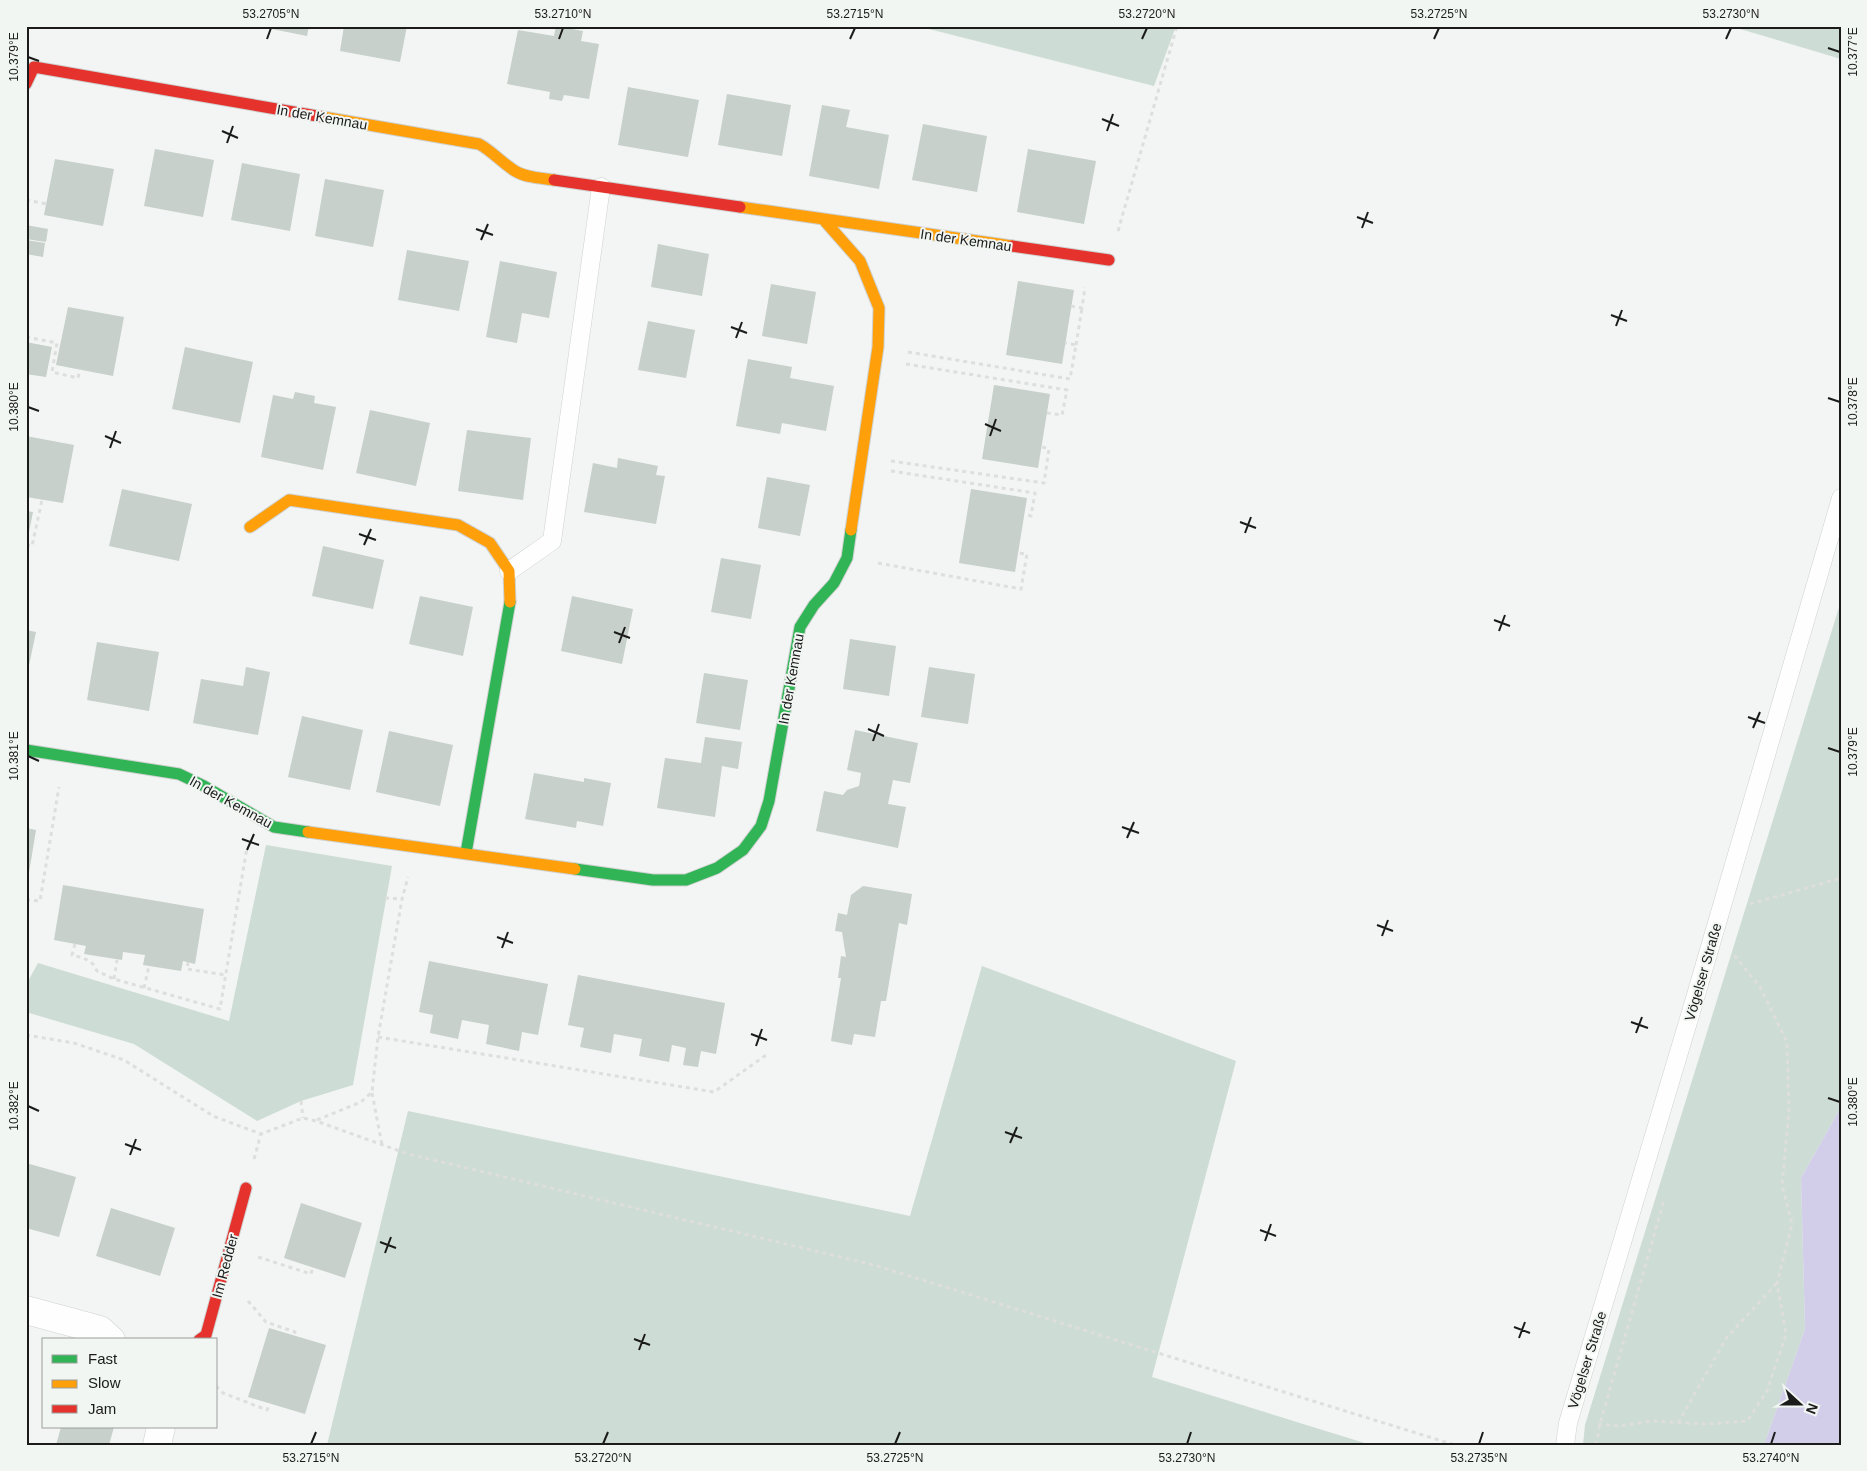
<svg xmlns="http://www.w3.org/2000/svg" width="1867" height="1471" viewBox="0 0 1867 1471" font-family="Arial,sans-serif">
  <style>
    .green { fill: #cddcd4 }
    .water { fill: #d2ceea }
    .building { fill: #c7d0cb }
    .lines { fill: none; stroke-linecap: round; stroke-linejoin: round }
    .lane-casing { stroke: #cfd1d0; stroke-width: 19 }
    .street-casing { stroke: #cfd1d0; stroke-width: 29 }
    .fast-casing { stroke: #cfd1d0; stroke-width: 13 }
    .slow-casing { stroke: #cfd1d0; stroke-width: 13 }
    .jam-casing { stroke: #cfd1d0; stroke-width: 13 }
    .path { stroke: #dddedd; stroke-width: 3; stroke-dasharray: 4 4; stroke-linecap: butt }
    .lane { stroke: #fdfefd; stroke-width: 18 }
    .street { stroke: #fdfefd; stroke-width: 28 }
    .fast { stroke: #30b455; stroke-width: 11 }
    .slow { stroke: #ff9f0a; stroke-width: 11 }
    .jam { stroke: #e5322d; stroke-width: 11 }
    .ticks { fill: none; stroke: #1a1b1a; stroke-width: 2 }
    .labels { text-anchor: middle; stroke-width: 4; stroke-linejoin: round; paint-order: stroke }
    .street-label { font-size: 14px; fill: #1a1b1a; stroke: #f1f6f3 }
    .neatline { fill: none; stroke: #1a1b1a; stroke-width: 2 }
    .ticks-label { font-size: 12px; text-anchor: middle; fill: #1a1b1a }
  </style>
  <rect width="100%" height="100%" fill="#f2f5f3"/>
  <path class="green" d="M917,26H1176L1154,86Z
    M1730,26H1841V59Z
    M1841,601V1107L1801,1178L1805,1329L1764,1445H1583L1585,1425Z
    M266,845L392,866L353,1085L301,1101L257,1121L134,1044L26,1012V985L38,963L229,1021Z
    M982,966L1236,1061L1152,1377L1371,1445H327L408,1111L910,1216Z"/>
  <path class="water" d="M1841,1107V1445H1764L1805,1329L1801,1178Z"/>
  <path class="building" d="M257,26H309L307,36Z
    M344,26H407L400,62L340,51Z
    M556,26L583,31L581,41L599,44L589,99L564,95L562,101L556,100L549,99L550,92L507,84L518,30L554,36Z
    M628,87L699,100L688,157L618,145Z
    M727,94L791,105L782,156L718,145Z
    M822,105L850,110L846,127L889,135L879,189L809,176Z
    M923,124L987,136L977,192L912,180Z
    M155,149L214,160L203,217L144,206Z
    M1028,149L1096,161L1084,224L1017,212Z
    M55,159L114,169L103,226L44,215Z
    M242,163L300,174L290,231L231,220Z
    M325,179L384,190L373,247L315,236Z
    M26,225L48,229L46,242L26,239Z
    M26,240L45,243L43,257L26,254Z
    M658,244L709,254L702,296L651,287Z
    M407,250L469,261L459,311L398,300Z
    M500,261L557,272L549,318L522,313L517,343L486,337Z
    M1018,281L1074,290L1062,364L1006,355Z
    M771,284L816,292L807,344L762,336Z
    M68,307L124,317L113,376L56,365Z
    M648,321L695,330L686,378L638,370Z
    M26,342L52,347L46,377L26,374Z
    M185,347L253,362L240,423L172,409Z
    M748,359L792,367L790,378L834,386L826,431L782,423L780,434L736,426Z
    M994,385L1050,394L1038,468L982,459Z
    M295,392L315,396L314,403L336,407L323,470L261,457L273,395L293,399Z
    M370,410L430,423L416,486L356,473Z
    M467,430L531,438L523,500L458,491Z
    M26,436L74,445L63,503L26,497Z
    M618,458L658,466L656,475L665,476L656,524L584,512L593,463L617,468Z
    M767,477L810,485L800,536L758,528Z
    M122,489L192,504L179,561L109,546Z
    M971,489L1027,498L1015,572L959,563Z
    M26,511L33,512L27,542H26Z
    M323,546L384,560L373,609L312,596Z
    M721,558L761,565L751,619L711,612Z
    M420,596L473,607L463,656L409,644Z
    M572,596L633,609L622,664L561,651Z
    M26,630L36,632L27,675H26Z
    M850,639L896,646L889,696L843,689Z
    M97,642L159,652L149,711L87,700Z
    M246,667L270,672L258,735L193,723L201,679L243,686Z
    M929,667L975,674L968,724L921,717Z
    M704,673L748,680L740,730L696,723Z
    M302,716L363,730L350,790L288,777Z
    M855,730L918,743L910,783L893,780L888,804L906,807L898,848L816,831L824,791L843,795L847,790L859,786L861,773L847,770Z
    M389,731L453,745L440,806L376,792Z
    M705,737L742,742L738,769L722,766L715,817L657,808L665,758L701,763Z
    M534,773L584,782V778L611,783L603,826L577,821L576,828L525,819Z
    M26,828L36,830L27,885H26Z
    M63,885L204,909L195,964L183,961L181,971L143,965L145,955L123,952L122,960L84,954L86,946L54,940Z
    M863,886L912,894L907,925L899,923L886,1001H881L875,1037L854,1034L852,1045L831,1041L841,978H838L841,956L846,957L842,932L835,931L838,913L847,915L851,895Z
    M429,961L548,984L538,1035L522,1032L519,1051L486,1044L489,1025L462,1020L458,1039L430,1033L433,1015L419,1012Z
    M578,975L725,1003L716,1054L701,1051L698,1067L683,1065L686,1048L672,1045L669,1062L639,1056L642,1039L614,1034L611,1053L580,1047L584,1028L568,1025Z
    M26,1163L76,1177L59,1237L26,1228Z
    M301,1203L362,1223L345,1278L284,1258Z
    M111,1208L175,1228L160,1276L96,1256Z
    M269,1328L326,1345L305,1414L248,1397Z
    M61,1427H114L109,1445H56Z"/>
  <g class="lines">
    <defs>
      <path id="lane" d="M509,571L552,541L601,187
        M1565,1445L1568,1423L1691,1012L1841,498"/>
      <path id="street" d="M26,1310L100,1330L111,1340
        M157,1445L161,1427"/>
      <path id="fast" d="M26,750L179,774L204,786L274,827L308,832
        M466,853L510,602
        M575,869L653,880H686L717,868L743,850L761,826L769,801L800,627L814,605L834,583L847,558L851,530"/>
      <path id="slow" d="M323,117L479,144C492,151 502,163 515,171C526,178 542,178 554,180
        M740,207L1012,246
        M823,219L860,261L879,308L878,347L851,530
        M250,527L289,500L458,525L490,543L509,571L510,602
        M308,832L575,869"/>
      <path id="jam" d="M26,84L34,67L323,117
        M554,180L740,207
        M1012,246L1109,260
        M199,1340L206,1335L246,1188"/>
    </defs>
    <use href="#lane" class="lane-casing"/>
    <use href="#street" class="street-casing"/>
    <use href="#fast" class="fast-casing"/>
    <use href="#slow" class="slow-casing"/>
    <use href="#jam" class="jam-casing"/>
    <path class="path" d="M26,200L47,204
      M1118,231L1177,26
      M1071,306L1082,308L1085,287
      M26,337L57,343L52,372L78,378L80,369
      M1076,345L1082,308
      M908,352L1070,379L1076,345L1065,343
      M906,364L1067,390L1062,415L1047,413
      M891,461L1044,483L1049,449L1042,447
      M891,471L1035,493L1031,516L1025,514
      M26,545L32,546L42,500
      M878,563L1021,589L1027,554L1018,553
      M385,898L402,899
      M26,900L40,901L59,787
      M1750,904L1841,878
      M75,944L72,955L84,958L93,964L97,971L114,979L220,1009L247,847
      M188,962L187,969L226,975
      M114,979L117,960
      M144,988L149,966
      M26,1035L74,1043L124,1060L213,1116L261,1134
      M378,1037L714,1092L766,1055
      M372,1093L382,1145
      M301,1101L303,1118
      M317,1120L361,1102L372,1092L378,1037L402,899L408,877
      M254,1159L261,1134L303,1118L316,1121L408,1154L874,1265L1455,1445
      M258,1257L311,1274L313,1267
      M248,1301L266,1322L295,1332L294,1335
      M216,1386L223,1393L267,1410L270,1403
      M1678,1423L1727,1337L1777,1283
      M1598,1424L1619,1426L1653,1421L1707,1424L1747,1421L1767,1391L1786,1334L1777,1283L1792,1224L1782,1185L1789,1112L1787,1042L1760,987L1734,955
      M1596,1445L1600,1424L1664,1200"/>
    <use href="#lane" class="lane"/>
    <use href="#street" class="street"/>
    <use href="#fast" class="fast"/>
    <use href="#slow" class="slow"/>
    <use href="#jam" class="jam"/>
  </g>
  <path class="ticks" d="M267,39L271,28M559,39L563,28M850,39L855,28M1142,39L1147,28M1434,39L1439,28M1726,39L1731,28M1828,48L1840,52M28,57L39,61M1102,119L1119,126M222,131L238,138M1107,131L1113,114M227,143L233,126M1357,217L1373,223M1362,228L1368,212M476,229L493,235M481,240L488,224M1611,315L1627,321M1616,326L1622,310M731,327L747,333M736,338L742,322M1828,398L1840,402M28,407L39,411M985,424L1001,431M105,436L121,443M990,436L996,419M110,448L116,431M1240,522L1256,528M1245,533L1251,517M359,534L376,540M364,545L371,529M1494,620L1510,626M1499,631L1505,615M614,632L630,638M619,643L625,627M1748,717L1765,723M1753,728L1760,712M868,729L884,736M873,741L879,724M1828,748L1840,752M28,756L39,761M1122,827L1139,833M1127,838L1134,822M242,839L259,845M247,850L254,834M1377,925L1393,931M1382,936L1388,920M497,937L513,943M502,948L508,932M1631,1022L1648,1028M1636,1033L1642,1017M751,1034L767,1040M756,1046L762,1029M1828,1098L1840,1102M28,1106L39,1111M1005,1132L1022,1138M1010,1143L1017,1127M125,1144L141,1150M130,1155L136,1139M1260,1230L1276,1236M1265,1241L1271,1224M380,1242L396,1248M385,1253L391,1237M1514,1327L1530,1333M1519,1338L1525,1322M634,1339L650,1345M639,1350L645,1334M311,1444L316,1432M603,1444L608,1432M895,1444L900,1432M1187,1444L1191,1432M1479,1444L1483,1432M1771,1444L1775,1432"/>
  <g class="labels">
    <g class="street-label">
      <text transform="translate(322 117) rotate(10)" y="5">In der Kemnau</text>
      <text transform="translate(966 240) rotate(8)" y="5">In der Kemnau</text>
      <text transform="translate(791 679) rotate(-80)" y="5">In der Kemnau</text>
      <text transform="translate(231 802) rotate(29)" y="5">In der Kemnau</text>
      <text transform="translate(1703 972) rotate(-74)" y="5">Vögelser Straße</text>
      <text transform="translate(225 1266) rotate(-75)" y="5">Im Redder</text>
      <text transform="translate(1587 1360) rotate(-73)" y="5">Vögelser Straße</text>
    </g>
  </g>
  <rect width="1867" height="1471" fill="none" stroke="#f1f6f3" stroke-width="55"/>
  <rect x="42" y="1338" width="175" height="90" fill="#f1f6f3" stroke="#9b9e9c"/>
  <rect x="52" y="1355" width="25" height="8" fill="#30b455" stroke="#9b9e9c"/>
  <text x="88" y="1364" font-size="15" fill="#1a1b1a">Fast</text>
  <rect x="52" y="1380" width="25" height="8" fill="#ff9f0a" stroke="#9b9e9c"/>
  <text x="88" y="1388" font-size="15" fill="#1a1b1a">Slow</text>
  <rect x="52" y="1405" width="25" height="8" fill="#e5322d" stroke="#9b9e9c"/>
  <text x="88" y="1414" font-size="15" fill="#1a1b1a">Jam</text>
  <g transform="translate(1800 1404) rotate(111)" stroke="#f1f6f3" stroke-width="4" paint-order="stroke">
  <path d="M0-4L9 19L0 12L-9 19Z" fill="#1a1b1a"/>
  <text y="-8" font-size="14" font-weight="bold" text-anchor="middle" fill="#1a1b1a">N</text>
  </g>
  <rect x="28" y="28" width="1812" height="1416" class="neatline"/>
  <g class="ticks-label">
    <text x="271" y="18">53.2705°N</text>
    <text x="563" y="18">53.2710°N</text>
    <text x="855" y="18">53.2715°N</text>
    <text x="1147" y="18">53.2720°N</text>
    <text x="1439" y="18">53.2725°N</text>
    <text x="1731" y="18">53.2730°N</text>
    <text transform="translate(1853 52) rotate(-90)" y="4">10.377°E</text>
    <text transform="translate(14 57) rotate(-90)" y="4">10.379°E</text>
    <text transform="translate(1853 402) rotate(-90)" y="4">10.378°E</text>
    <text transform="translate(14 407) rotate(-90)" y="4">10.380°E</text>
    <text transform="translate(1853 752) rotate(-90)" y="4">10.379°E</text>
    <text transform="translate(14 756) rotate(-90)" y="4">10.381°E</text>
    <text transform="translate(1853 1102) rotate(-90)" y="4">10.380°E</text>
    <text transform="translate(14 1106) rotate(-90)" y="4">10.382°E</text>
    <text x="311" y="1462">53.2715°N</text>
    <text x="603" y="1462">53.2720°N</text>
    <text x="895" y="1462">53.2725°N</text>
    <text x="1187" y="1462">53.2730°N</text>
    <text x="1479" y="1462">53.2735°N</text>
    <text x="1771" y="1462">53.2740°N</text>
  </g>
</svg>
